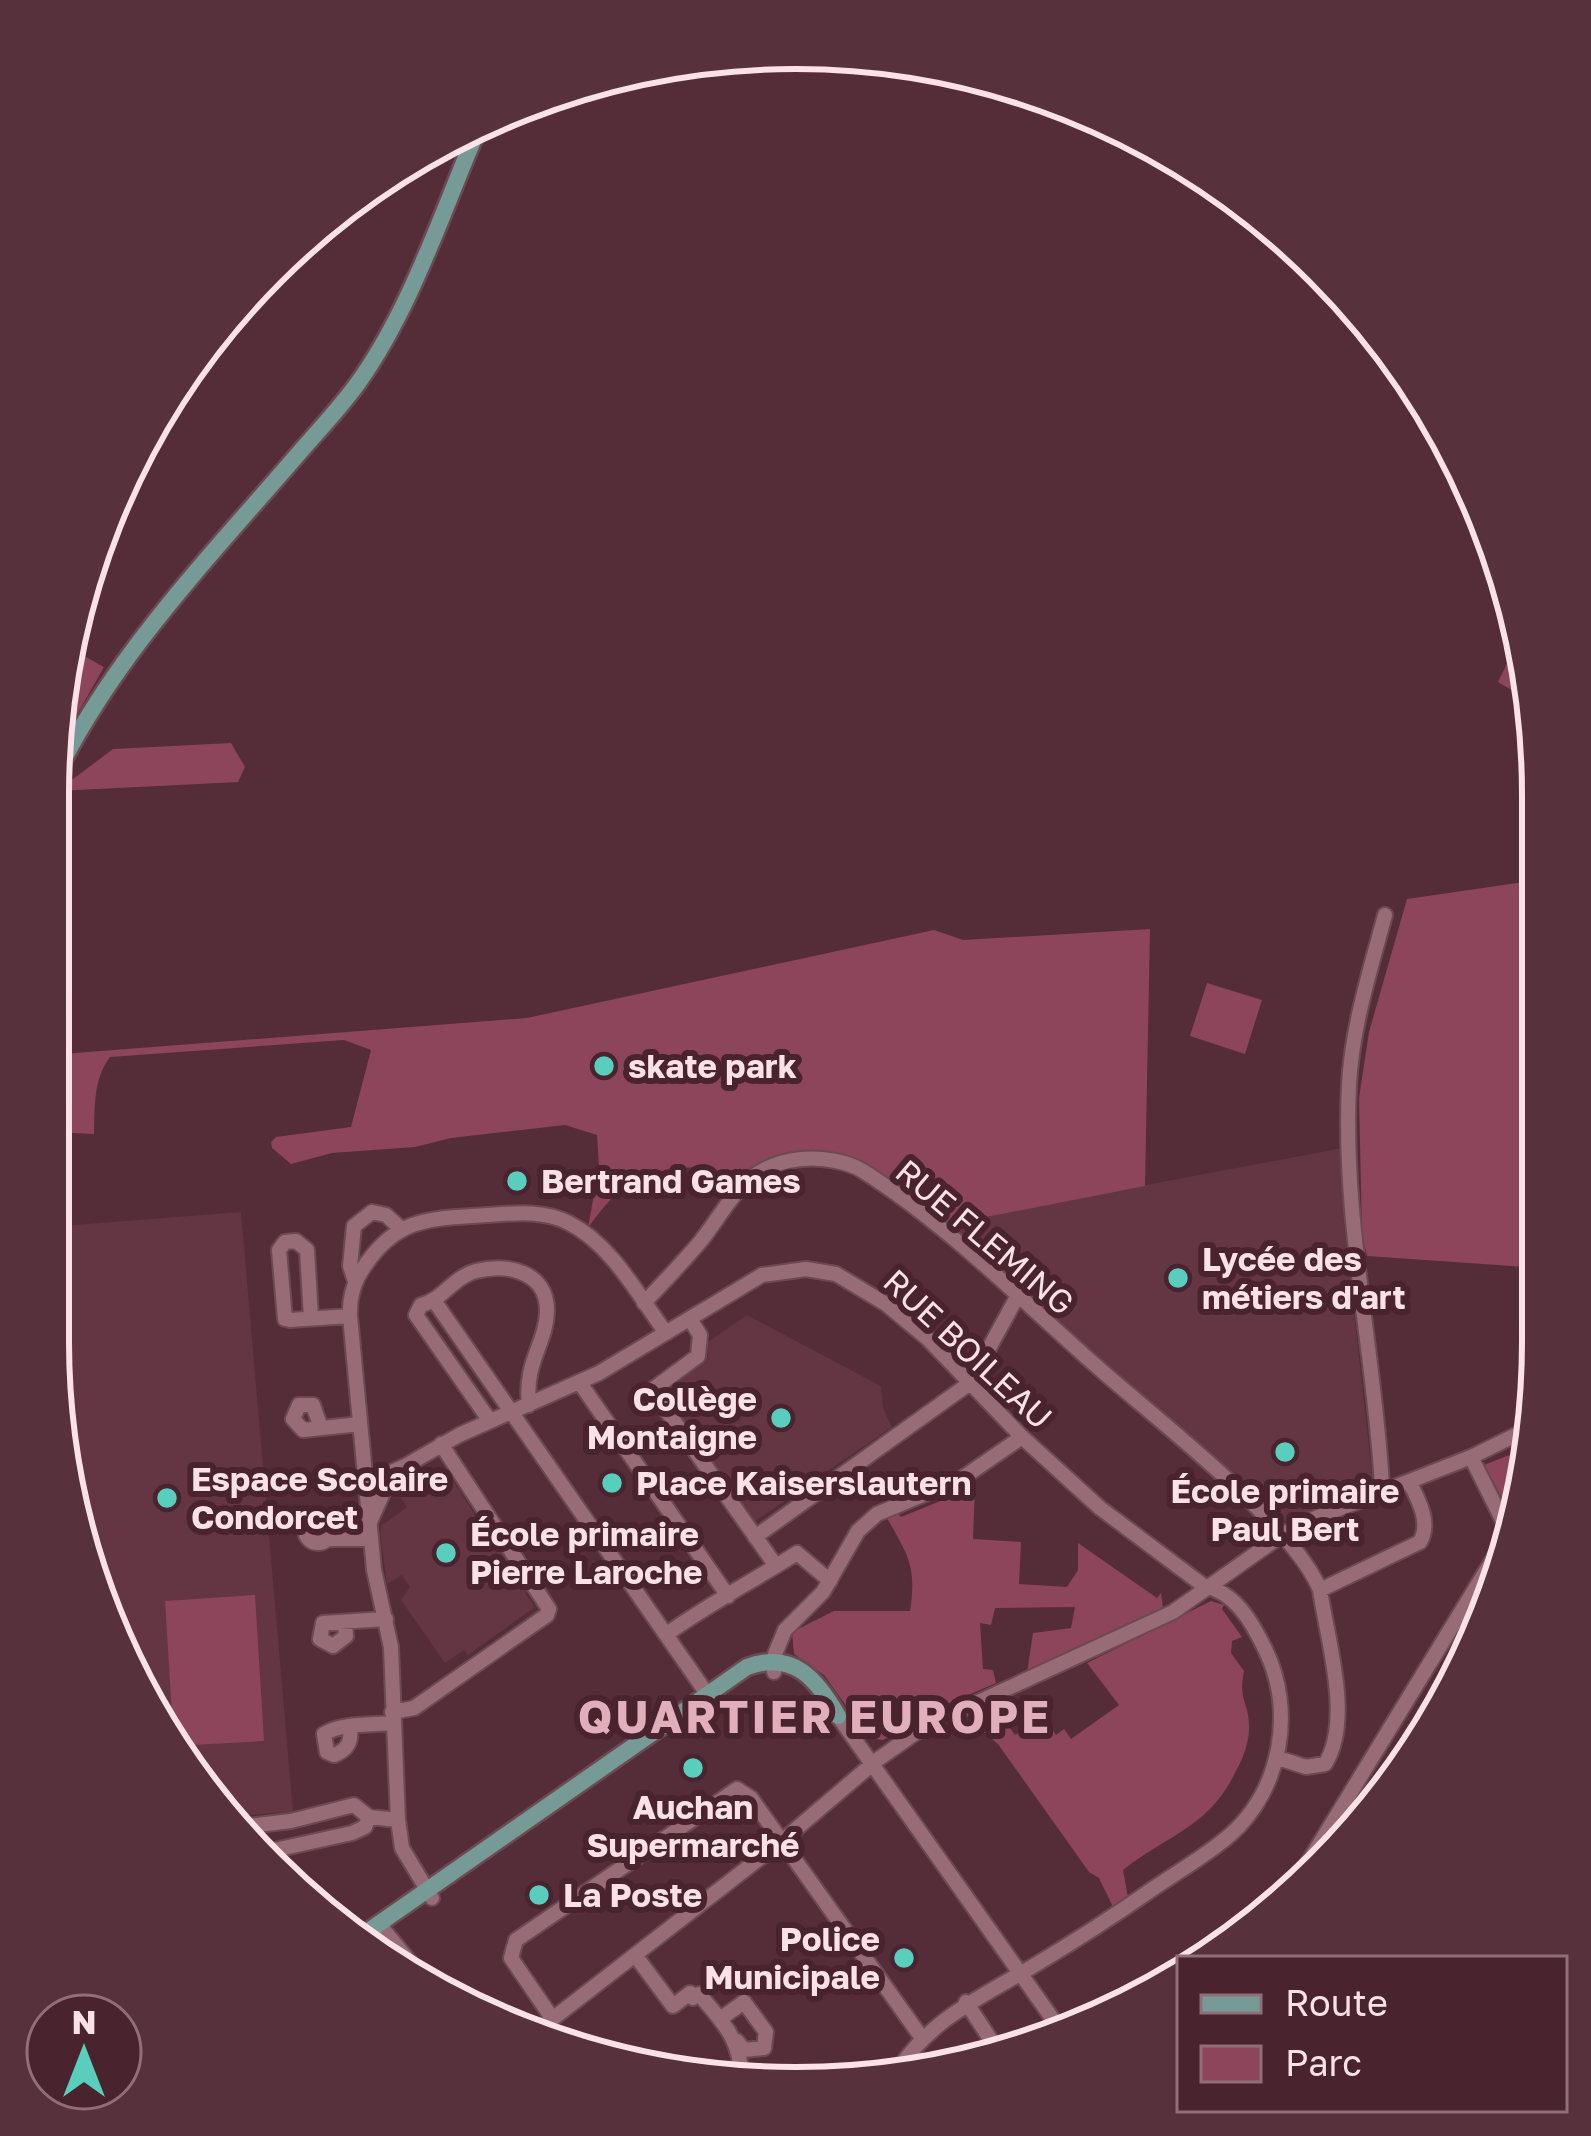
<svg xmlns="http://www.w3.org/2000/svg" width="1591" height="2136" viewBox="0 0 1591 2136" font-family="'Golos Text',sans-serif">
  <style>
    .built { fill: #643542 }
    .green { fill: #8c455a }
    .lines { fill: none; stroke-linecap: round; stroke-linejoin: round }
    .minor-casing { stroke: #6b4a53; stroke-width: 18 }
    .major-casing { stroke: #6b4a53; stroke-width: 21 }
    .minor { stroke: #986c77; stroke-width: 14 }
    .major { stroke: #769b97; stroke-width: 16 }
    .poi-dot { fill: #5acebd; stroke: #49232e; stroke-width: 4.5 }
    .labels { text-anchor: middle; stroke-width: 12; stroke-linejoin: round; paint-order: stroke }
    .poi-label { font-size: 33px; font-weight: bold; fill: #fce2e8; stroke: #49232e; text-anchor: start }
    .street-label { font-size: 33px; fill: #fce2e8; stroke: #49232e }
    .district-label { font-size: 45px; font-weight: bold; letter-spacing: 3px; fill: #e1afbb; stroke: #49232e }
    .rim { fill: none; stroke: #fce2e8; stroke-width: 6 }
  </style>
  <rect width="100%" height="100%" fill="#542d38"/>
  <path class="built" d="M1343,1148L1344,1223L1373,1483L1283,1522L1164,1422L944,1223Z
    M241,1212L293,1812L232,1816L148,1715L74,1535L48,1341V1227Z
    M1523,1266L1540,1268L1541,1390L1534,1426L1526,1423Z
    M747,1315L881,1386L883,1408L892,1427L751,1524L658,1393L708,1356V1342Z
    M446,1469L483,1528L489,1524L533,1587L525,1593L535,1607L468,1655L464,1650L445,1663L401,1600L410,1587L402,1575L387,1584L380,1533L381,1526L407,1507L400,1497Z"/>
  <path class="green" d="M1520,637L1530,674L1520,695L1498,682Z
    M66,646L104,667L58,748L50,747Z
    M231,743L245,767L238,782L57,791L113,749Z
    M1538,880L1540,1268L1367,1256L1362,1234L1359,1098L1369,1032L1407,899Z
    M1150,929L1145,1186L945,1225L872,1169L844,1156L752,1170L740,1178L708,1185L706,1167C645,1168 624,1178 588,1228L599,1166L597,1135L565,1125L451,1138L415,1147L332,1153L291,1164L272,1148L271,1142L276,1137L351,1127L371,1050L344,1040L110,1057C93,1080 95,1107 94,1134L49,1132V1055L527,1018L934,930L963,940Z
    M1207,983L1262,1000L1245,1054L1190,1036Z
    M1530,1447L1523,1481L1513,1493L1516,1507L1508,1509L1484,1465Z
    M975,1487L973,1539L1021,1542L1019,1584L1067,1587L1078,1570V1543L1157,1598L1161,1593L1163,1608L1027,1673L1033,1633L1071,1628L1075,1607L995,1608L991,1625L980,1623L983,1669L993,1670L996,1683L945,1705L883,1740L869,1738L824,1675L794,1654L792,1632L834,1611H910C917,1565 908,1556 886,1516L897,1512L901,1517Z
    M255,1595L264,1741L174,1746L165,1601Z
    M1211,1601L1224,1605L1222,1609L1242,1637L1232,1641L1231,1653L1244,1671C1238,1700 1249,1703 1249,1725C1250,1740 1243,1759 1236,1771C1210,1827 1167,1835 1123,1870L1128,1898L1113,1907L1099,1878L1089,1872L998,1744L974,1724V1714H1000L1015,1735L1044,1718L1056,1735L1064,1729L1071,1739L1119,1705L1087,1663Z"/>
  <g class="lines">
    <defs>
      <path id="minor" d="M1385,915C1370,971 1352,1027 1349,1085C1342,1220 1375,1353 1382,1487L1387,1491
        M355,1281L350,1266L354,1226L372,1212L386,1215L399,1227
        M435,1302L712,1701
        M644,1303C663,1283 682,1263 700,1242C731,1203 743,1165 801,1159C820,1157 847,1161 863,1171C951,1227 1024,1303 1102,1371C1159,1421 1294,1525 1320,1590C1327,1639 1353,1720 1325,1764L1306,1767L1278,1758
        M311,1318L307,1250L296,1241L285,1242L279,1250L285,1319L290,1320L350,1316
        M690,1319L700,1335L698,1356L652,1390L776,1566
        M580,1383L728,1596
        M490,1421L416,1315L421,1305C443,1300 453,1277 476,1271C508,1263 548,1272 547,1312C546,1344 524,1362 529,1405
        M321,1428L313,1405H299L293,1419L303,1430L360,1424
        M1471,1457L1509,1533
        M365,1484L405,1466L459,1435L599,1373L762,1275L806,1269L836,1274L886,1304L927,1338L1022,1437L1100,1508L1204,1586C1235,1592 1252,1622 1265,1649C1295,1710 1282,1789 1230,1835C1207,1855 1179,1871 1154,1888C1114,1916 1072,1943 1030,1968C979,1998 927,2021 895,2075
        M305 1530a13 13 0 1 1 26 0a13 13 0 1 1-26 0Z
        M370,1522L386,1486L397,1474
        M755,1537L970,1383L1017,1297
        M328,1539H370
        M1320,1590L1420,1542C1431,1523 1419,1501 1410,1483
        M345,1622L346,1636L333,1646L320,1639L323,1623L386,1619
        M667,1634C709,1604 753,1581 797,1553L830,1581
        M774,1672L775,1654L785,1630L823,1592L858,1531L877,1514L961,1479L1022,1437
        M392,1712L414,1708L547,1615L549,1609L441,1444
        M838,1716L1064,2035
        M350,1727C352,1741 348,1750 334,1755L327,1752L324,1734C341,1723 371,1725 392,1723
        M240,1827L291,1821L354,1805L369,1817L398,1820
        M261,1853L352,1833L365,1827L369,1817
        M1298,1879L1514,1525
        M432,1898L402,1848L398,1820L391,1647L374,1570L350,1316C349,1296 354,1280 366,1264C399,1216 433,1219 487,1215C515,1213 544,1210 569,1223C612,1245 638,1295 666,1333
        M378,1923L433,1990
        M635,1955L673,2006L690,1993L693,1998L699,1994C726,2026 738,2036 743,2080
        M966,2002L998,2051
        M552,2018L511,1958L516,1940L737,1789L751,1798L922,2038
        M720,2019L744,2002L766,2032L764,2048L744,2050L737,2041
        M533,2034L782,1841L877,1760L924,1727L1173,1612L1282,1535L1308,1521L1471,1457L1534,1426"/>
      <path id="major" d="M49,789C108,661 208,559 299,453C319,430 340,408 358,383C410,310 440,218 475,136
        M357,1939L747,1667C793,1650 817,1679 838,1716"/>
    </defs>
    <use href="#minor" class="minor-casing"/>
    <use href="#major" class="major-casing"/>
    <use href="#minor" class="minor"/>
    <use href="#major" class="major"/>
  </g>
  <g class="poi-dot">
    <circle cx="604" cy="1066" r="12"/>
    <circle cx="517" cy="1181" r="12"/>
    <circle cx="1178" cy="1278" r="12"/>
    <circle cx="781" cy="1418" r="12"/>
    <circle cx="1285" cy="1452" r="12"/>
    <circle cx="612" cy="1483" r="12"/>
    <circle cx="167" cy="1498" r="12"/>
    <circle cx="446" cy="1553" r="12"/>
    <circle cx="693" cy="1768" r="12"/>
    <circle cx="539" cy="1895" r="12"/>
    <circle cx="904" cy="1958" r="12"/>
  </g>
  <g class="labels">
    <g class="poi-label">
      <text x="628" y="1078">skate park</text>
      <text x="541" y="1193">Bertrand Games</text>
      <text x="1202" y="1271">Lycée des<tspan x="1202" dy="38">métiers d'art</tspan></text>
      <text x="757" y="1411" text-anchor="end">Collège<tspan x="757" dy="38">Montaigne</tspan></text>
      <text x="191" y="1491">Espace Scolaire<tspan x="191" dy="38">Condorcet</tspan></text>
      <text x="636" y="1495">Place Kaiserslautern</text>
      <text x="1285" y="1503" text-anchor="middle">École primaire<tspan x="1285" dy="38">Paul Bert</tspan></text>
      <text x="470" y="1546">École primaire<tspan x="470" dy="38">Pierre Laroche</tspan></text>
      <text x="693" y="1819" text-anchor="middle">Auchan<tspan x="693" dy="38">Supermarché</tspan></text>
      <text x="563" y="1907">La Poste</text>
      <text x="880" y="1951" text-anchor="end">Police<tspan x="880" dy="38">Municipale</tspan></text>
    </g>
    <g class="street-label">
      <text transform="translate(985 1237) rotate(40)" y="12">RUE FLEMING</text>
      <text transform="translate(968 1349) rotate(43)" y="12">RUE BOILEAU</text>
    </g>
    <g class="district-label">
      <text x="815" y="1733">QUARTIER EUROPE</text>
    </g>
  </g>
  <path d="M0 0H1591V2136H0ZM795 69H796A726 726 0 0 1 1522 795V1341A726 726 0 0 1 796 2067H795A726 726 0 0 1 69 1341V795A726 726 0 0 1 795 69Z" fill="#57323d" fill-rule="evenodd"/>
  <path class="rim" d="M795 69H796A726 726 0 0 1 1522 795V1341A726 726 0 0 1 796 2067H795A726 726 0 0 1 69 1341V795A726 726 0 0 1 795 69Z"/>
  <rect x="1177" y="1956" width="390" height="156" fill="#49232e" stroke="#916f78" stroke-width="3"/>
  <rect x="1201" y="1995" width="60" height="18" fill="#769b97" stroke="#916f78" stroke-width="3"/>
  <text x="1285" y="2016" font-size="36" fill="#fce2e8">Route</text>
  <rect x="1201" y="2046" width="60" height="36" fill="#8c455a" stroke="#916f78" stroke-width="3"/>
  <text x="1285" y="2076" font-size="36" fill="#fce2e8">Parc</text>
  <g transform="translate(84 2052)"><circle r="57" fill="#49232e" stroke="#916f78" stroke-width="3"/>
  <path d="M0-9L21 45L0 30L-21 45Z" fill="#5acebd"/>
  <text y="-18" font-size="33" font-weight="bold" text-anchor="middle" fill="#fce2e8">N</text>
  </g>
</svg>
